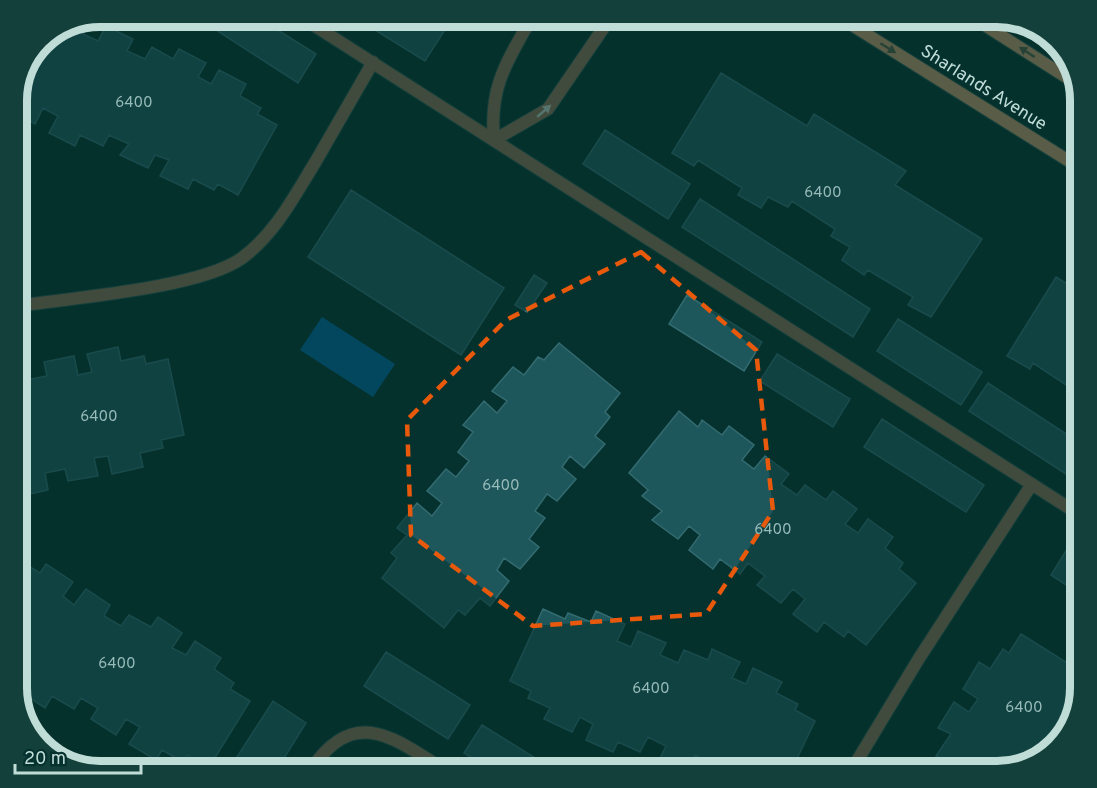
<svg xmlns="http://www.w3.org/2000/svg" width="1097" height="788" viewBox="0 0 1097 788" font-family="Overpass,sans-serif">
  <style>
    .water { fill: #00629b }
    .building { fill: #1d575c; stroke: #336b71; stroke-width: 1.5 }
    .lines { fill: none; stroke-linecap: round; stroke-linejoin: round }
    .service-casing { stroke: #27514c; stroke-width: 14 }
    .secondary-casing { stroke: #27514c; stroke-width: 14 }
    .service { stroke: #886c51; stroke-width: 12 }
    .secondary { stroke: #be9064; stroke-width: 12 }
    .oneway { fill: #4f5844 }
    .oneway2 { fill: #b5c6bc }
    .marked { fill: none; stroke: #e8590c; stroke-width: 4.5; stroke-dasharray: 12 8; stroke-linejoin: round }
    .labels { text-anchor: middle; stroke-width: 4.5; stroke-linejoin: round; paint-order: stroke }
    .number-label { font-size: 15px; fill: #97bbb8 }
    .street-label { font-size: 18px; fill: #c0dcd7; stroke: #05322e }
    .rim { fill: none; stroke: #c0dcd7; stroke-width: 8 }
  </style>
  <rect width="100%" height="100%" fill="#05322e"/>
  <path class="water" d="M322,317L395,364L373,397L300,350Z"/>
  <path class="building" d="M216,17H257L316,54L298,83L210,26Z
    M354,17H428L446,28L425,61Z
    M93,19L83,34L98,41L106,26L133,39L127,51L145,59L152,47L173,59L179,49L206,63L198,77L211,84L219,70L246,84L240,96L261,108L257,114L277,125L238,195L218,184L214,190L193,179L188,189L160,176L169,160L155,155L148,168L120,155L129,144L109,135L103,146L80,135L75,146L49,133L58,116L43,108L35,124L17,114V95L45,38Z
    M721,73L807,126L814,114L906,171L895,185L982,239L931,317L908,305L913,297L868,270L864,275L842,260L850,247L831,236L835,229L792,201L788,207L768,197L761,208L738,195L742,188L698,160L694,166L672,153Z
    M605,130L690,184L668,219L583,164Z
    M351,190L504,288L461,355L308,257Z
    M700,199L870,309L853,337L682,227Z
    M534,275L547,283L527,312L515,305Z
    M1056,277L1080,292V403L1073,399L1077,392L1033,363L1030,369L1007,356Z
    M687,295L762,342L744,371L669,324Z
    M898,319L982,372L961,405L877,351Z
    M559,343L620,393L605,412L610,417L595,436L605,444L584,468L570,456L562,467L576,479L557,501L547,494L535,511L545,518L529,539L539,547L520,569L504,558L497,570L509,581L490,606L480,598L465,615L458,610L444,628L382,578L397,558L391,553L407,535L397,528L417,503L432,516L442,503L427,491L446,469L456,477L469,461L458,452L473,432L463,425L484,401L497,413L507,401L492,391L513,367L524,375L538,357L544,360Z
    M118,347L121,361L144,356L146,364L168,359L184,435L161,440L163,448L140,453L143,467L112,474L108,456L94,458L98,476L68,481L65,469L45,473L48,490L25,495L27,506L17,508V397L24,396L21,381L47,376L44,362L74,356L78,375L92,372L87,354Z
    M777,354L850,399L833,427L760,381Z
    M988,383L1080,443V483L969,411Z
    M679,411L698,427L702,420L722,435L729,426L754,445L742,460L754,469L765,456L789,474L781,484L797,495L805,485L826,500L833,491L857,509L845,524L858,533L868,519L893,537L885,548L903,563L899,569L916,583L866,645L848,631L844,637L824,622L817,632L793,614L805,599L793,589L781,603L757,585L765,576L748,563L740,574L720,559L713,569L689,550L700,535L689,526L678,539L652,520L662,511L642,496L648,490L629,473Z
    M882,419L984,485L966,512L864,447Z
    M1072,541L1080,546V594L1051,575Z
    M20,561L40,573L46,564L73,582L63,596L74,605L86,589L110,605L104,616L121,626L129,615L151,627L158,617L182,633L172,648L186,655L195,641L221,658L214,669L234,683L230,689L250,701L208,769L187,755L183,762L162,750L156,760L129,744L140,727L126,719L116,735L91,719L98,708L81,698L74,709L52,696L45,708L19,691L31,675L17,668V566Z
    M543,609L565,619L568,613L591,622L596,611L625,624L617,641L631,647L638,631L666,643L660,655L678,663L684,650L708,660L712,649L740,662L732,678L746,684L753,668L782,682L776,693L798,704L795,710L815,721L791,771H703L708,761L695,755L688,770L660,758L666,746L648,737L640,752L618,742L613,752L586,740L593,724L580,717L572,732L544,719L550,708L528,698L531,691L510,681Z
    M1021,634L1080,671V688L1063,738L1054,746L1049,744L1044,755L1034,763L997,772L944,771L949,762L936,756L951,734L938,728L954,702L969,712L978,699L963,689L979,662L990,669L1003,649L1009,653Z
    M386,652L470,705L448,739L364,686Z
    M273,701L306,723L276,771H228Z
    M482,725L556,771H493L464,753Z
    M40,743L68,761L50,754Z
    M392,765L403,771H388Z"/>
  <g class="lines">
    <defs>
      <path id="service" d="M301,17L1080,515
        M532,17C507,62 489,86 494,140L548,109L611,17
        M17,306C72,298 200,288 242,258C275,234 295,195 316,161C335,128 354,95 373,62
        M310,771C354,704 394,738 446,771
        M851,771L918,660L1032,484"/>
      <path id="secondary" d="M839,17L1080,168
        M972,17L1077,84"/>
    </defs>
    <use href="#service" class="service-casing"/>
    <use href="#secondary" class="secondary-casing"/>
    <use href="#service" class="service"/>
    <use href="#secondary" class="secondary"/>
  </g>
  <defs><path id="oneway-solid" d="M-6-.8H1V-3.2L6.5 0L1 3.2V.8H-6Z" transform="scale(1.5)"/></defs>
  <g class="oneway">
    <use href="#oneway-solid" transform="translate(888 48) rotate(32)"/>
    <use href="#oneway-solid" transform="translate(1027 52) rotate(-147)"/>
  </g>
  <use class="oneway2" href="#oneway-solid" transform="translate(544 111) rotate(-41)"/>
  <path d="M0 0H1097V788H0ZM641,252L756,350L773,511L706,614L533,626L411,535L407,420L506,320Z" fill="#05322e" fill-opacity=".55" fill-rule="evenodd"/>
  <path class="marked" d="M641,252L756,350L773,511L706,614L533,626L411,535L407,420L506,320Z"/>
  <g class="labels">
    <g class="number-label">
      <text x="134" y="107">6400</text>
      <text x="823" y="197">6400</text>
      <text x="99" y="421">6400</text>
      <text x="501" y="490">6400</text>
      <text x="773" y="534">6400</text>
      <text x="117" y="668">6400</text>
      <text x="651" y="693">6400</text>
      <text x="1024" y="712">6400</text>
    </g>
    <g class="street-label">
      <text transform="translate(984 87) rotate(32)" y="6">Sharlands Avenue</text>
    </g>
  </g>
  <path d="M0 0H1097V788H0ZM100 27H997A73 73 0 0 1 1070 100V688A73 73 0 0 1 997 761H100A73 73 0 0 1 27 688V100A73 73 0 0 1 100 27Z" fill="#14403c" fill-rule="evenodd"/>
  <path class="rim" d="M100 27H997A73 73 0 0 1 1070 100V688A73 73 0 0 1 997 761H100A73 73 0 0 1 27 688V100A73 73 0 0 1 100 27Z"/>
  <path d="M15 764v9h126v-9" fill="none" stroke="#c0dcd7" stroke-width="3"/>
  <text x="24" y="764" font-size="18" fill="#c0dcd7" stroke="#05322e" stroke-width="4.5" paint-order="stroke">20 m</text>
</svg>
